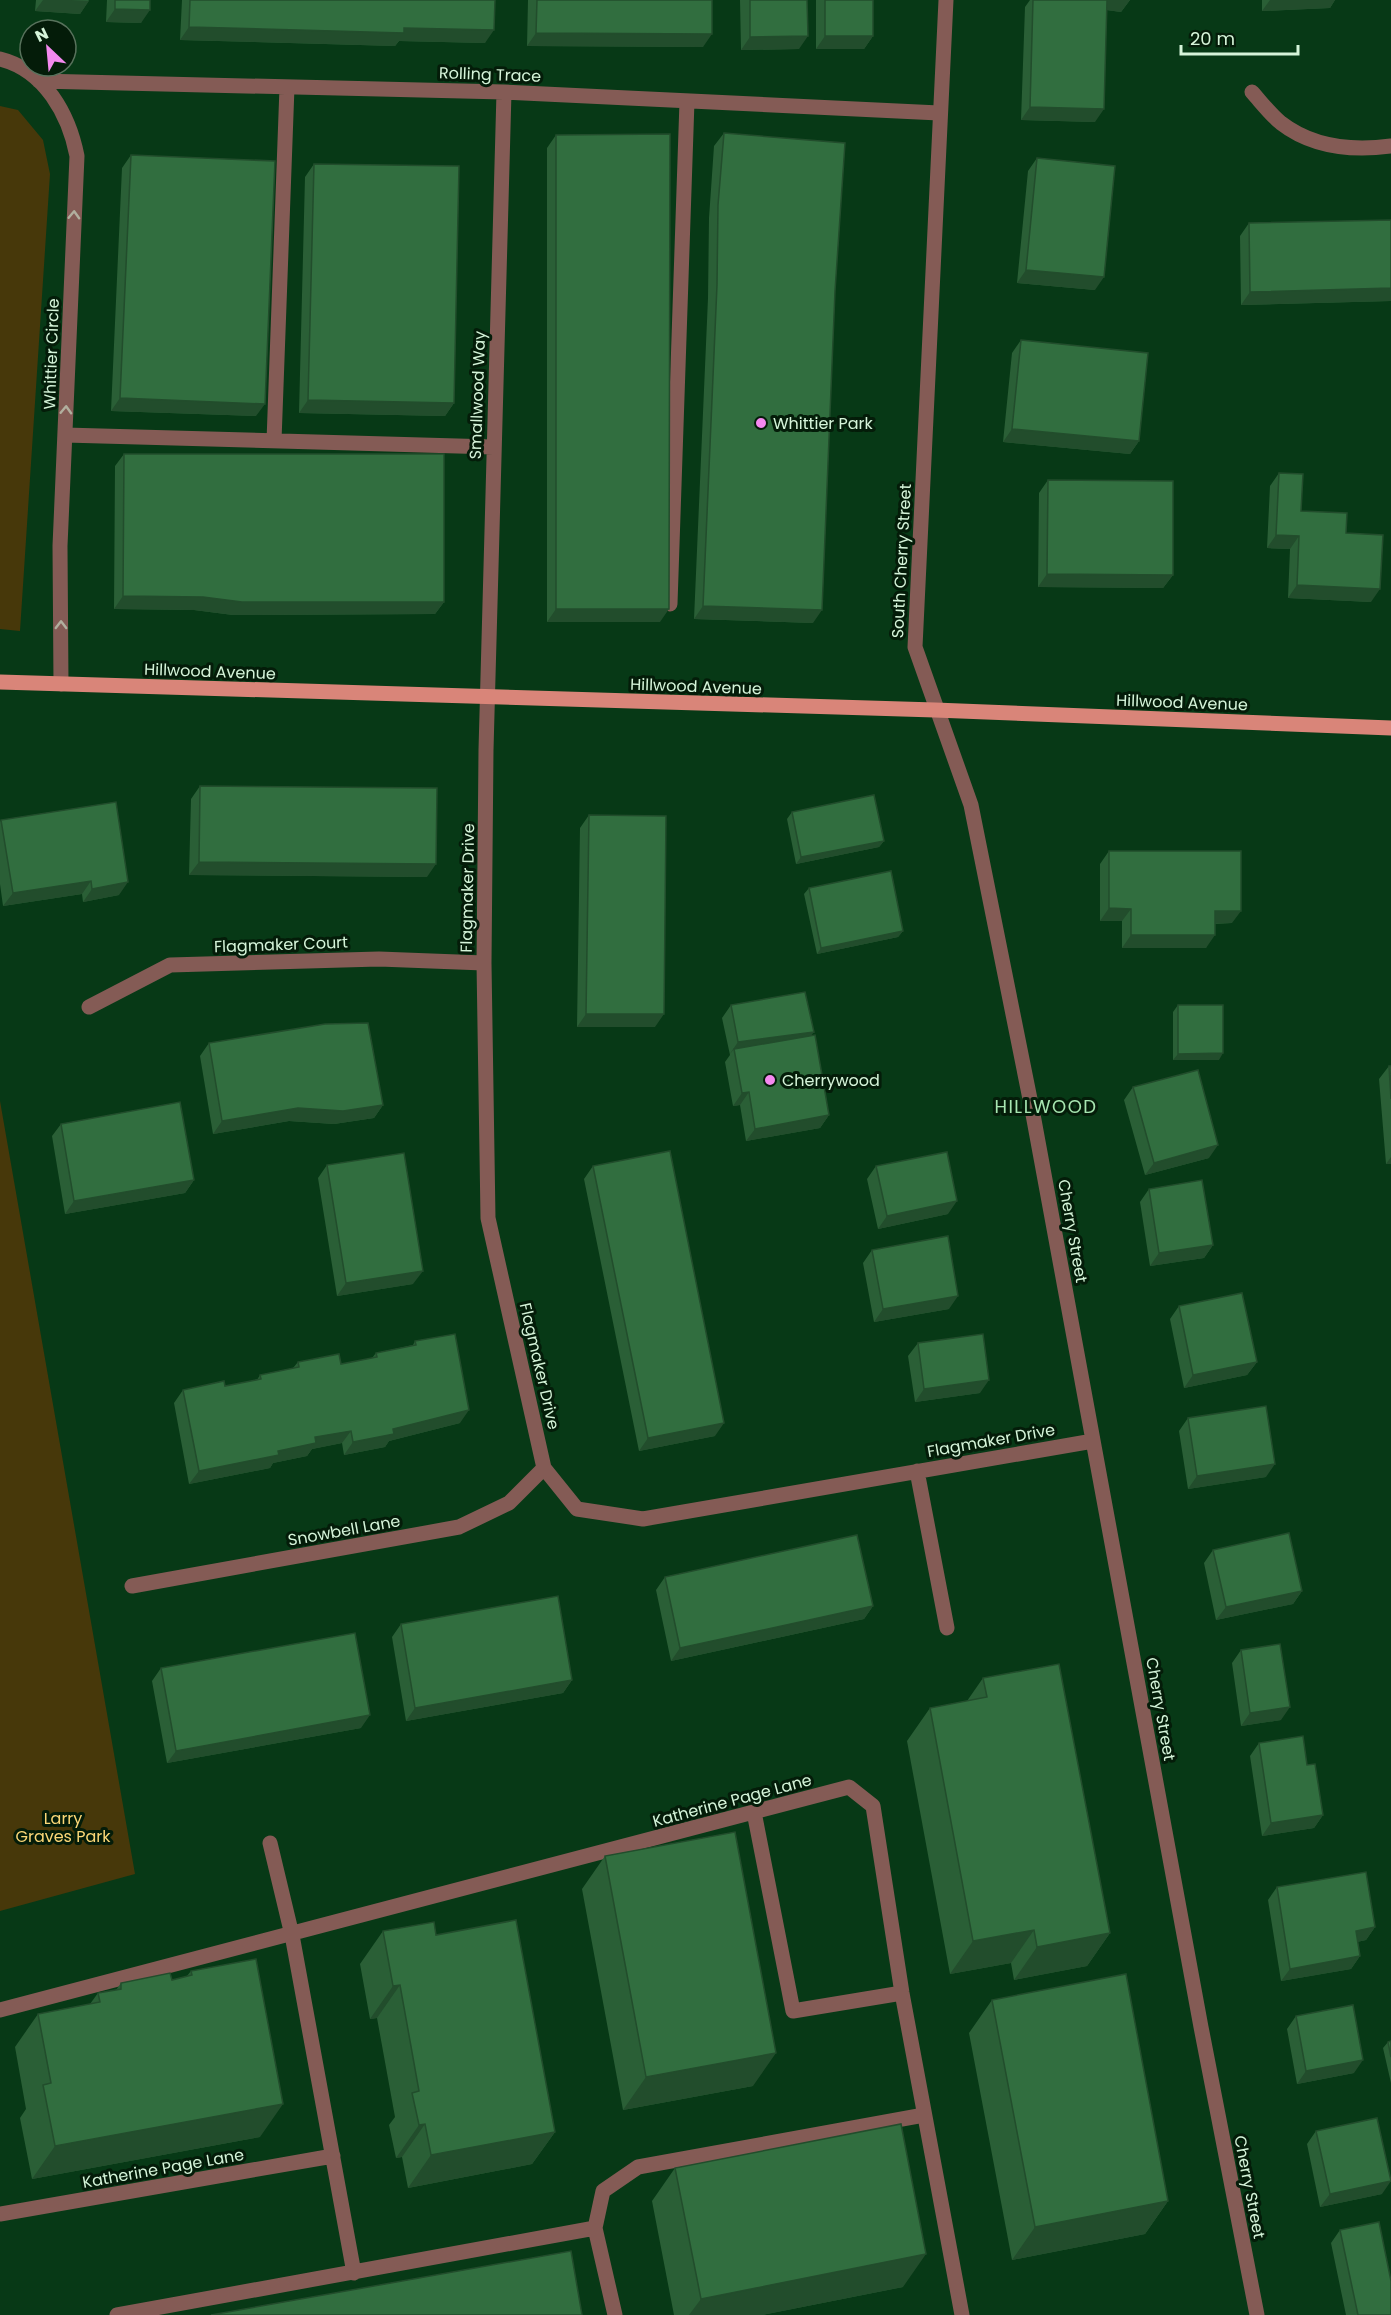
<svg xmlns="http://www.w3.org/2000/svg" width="1391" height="2315" viewBox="0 0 1391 2315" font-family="Poppins,sans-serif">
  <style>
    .green { fill: #47380a }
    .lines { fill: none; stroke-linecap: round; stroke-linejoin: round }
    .minor { stroke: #845b55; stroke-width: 15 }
    .major { stroke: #d98579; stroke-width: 15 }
    .wall { fill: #2a5f36 }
    .shaded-wall { fill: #224d2c }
    .building { fill: #316e3f; stroke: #224d2c; stroke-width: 1.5 }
    .oneway { stroke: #b1af9e }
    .poi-dot { fill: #f489ef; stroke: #041c09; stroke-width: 2 }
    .labels { text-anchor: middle; stroke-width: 6; stroke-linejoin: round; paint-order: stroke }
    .street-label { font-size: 16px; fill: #d5f4d9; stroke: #041c09 }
    .poi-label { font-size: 16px; fill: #d5f4d9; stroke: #041c09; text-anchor: start }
    .park-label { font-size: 16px; fill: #fcd777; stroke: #041c09 }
    .neighbourhood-label { font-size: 18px; letter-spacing: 1.5px; fill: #a7e6b1; stroke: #041c09 }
  </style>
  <rect width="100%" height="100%" fill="#073916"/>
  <path class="green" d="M0,106L18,110L43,140L50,174L20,631L0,629Z
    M0,1101L135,1874L0,1911Z"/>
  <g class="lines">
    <path class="minor" d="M946,0L915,647L971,805L1032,1109L1201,2027L1257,2315
      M0,59C45,70 69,115 77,156L60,546L61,684
      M39,81L504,92L939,113
      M504,92L486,750L484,963L488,1218L544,1468L577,1509L643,1519L1093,1441
      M1252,92C1261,102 1270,114 1281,123C1312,147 1353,151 1391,146
      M65,435L493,447
      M274,441L287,87
      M670,604L687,101
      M89,1007L170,965L379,959L484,963
      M917,1471L947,1628
      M132,1586L459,1527L509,1503L544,1468
      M754,1812L793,2011L902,1993
      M270,1843L292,1935L354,2273
      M0,2010L849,1787L873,1806L902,1993L962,2315
      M0,2214L333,2156
      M117,2315L595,2228
      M615,2315L595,2228L603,2191L638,2167L924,2115"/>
    <path class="major" d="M0,682L935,710L1391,728"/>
  </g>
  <path class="wall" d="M36,0H89L80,14L35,11Z
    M107,0H150L141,23L106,22Z
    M182,0H495L485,43L399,41L395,46L180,40Z
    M528,0H712L703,47L527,46Z
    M740,0H807L799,49L741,50Z
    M816,0H873V36L864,49H816Z
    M1030,0H1130L1121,12L1107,10L1095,122L1021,120L1025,7Z
    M1262,0H1335L1330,8L1262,11Z
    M724,133L813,623L694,619L708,298L709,218L714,146Z
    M556,135L660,622H547V148Z
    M131,155L256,416L111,411L122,168Z
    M1037,158L1095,290L1017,283L1028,171Z
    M314,164L454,403L445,416L299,413L305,177Z
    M1391,220V301L1241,305L1240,236L1249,223Z
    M1021,340L1139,441L1130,454L1003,442L1012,353Z
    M124,454L444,602L435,614L233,615L194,610L114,609L115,466Z
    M1279,473L1301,511L1371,602L1288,598L1290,549L1267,548L1270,486Z
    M1048,480L1173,575L1163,588L1038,587L1039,493Z
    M200,786L427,877L189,875L191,799Z
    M792,812L884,841L879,847L796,864L787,819Z
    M589,815L655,1027H577L580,828Z
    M1,820L119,895L83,902L82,894L3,906L0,884V822Z
    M1109,851L1232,923L1215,924L1206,948H1122V921H1100V864Z
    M809,888L903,931L898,937L817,954L804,894Z
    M731,1005L811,1035L829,1115L820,1128L746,1141L740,1105L733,1106L725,1062L730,1055L722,1018Z
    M1178,1005L1219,1060H1173V1012Z
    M209,1043L383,1105L374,1118L334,1124L289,1121L213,1134L200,1056Z
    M1389,1066H1391V1164H1386L1379,1079Z
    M1133,1087L1209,1158L1145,1175L1124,1100Z
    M61,1124L194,1180L185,1193L65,1214L52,1136Z
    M327,1165L413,1284L337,1296L318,1178Z
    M593,1166L715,1436L639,1451L584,1179Z
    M876,1166L948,1214L878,1229L867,1179Z
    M1149,1189L1213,1245L1204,1258L1150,1266L1140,1202Z
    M872,1250L949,1309L874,1322L863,1263Z
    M1179,1306L1257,1362L1247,1375L1184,1388L1170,1319Z
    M415,1341L460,1423L389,1441L385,1447L344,1455L342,1443L312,1449L307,1456L273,1463L270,1468L189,1484L174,1403L183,1390L225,1386L257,1380L260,1375L293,1368L298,1362L341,1364L372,1358L376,1353L413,1345Z
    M918,1343L980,1393L915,1402L908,1356Z
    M1188,1418L1266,1477L1188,1489L1179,1431Z
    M1213,1550L1302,1591L1293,1604L1216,1620L1204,1563Z
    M665,1577L873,1606L864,1619L671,1661L656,1590Z
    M401,1624L572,1680L563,1693L406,1721L392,1637Z
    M1241,1650L1281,1720L1241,1726L1232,1663Z
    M161,1668L361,1728L167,1763L152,1681Z
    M983,1678L1110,1933L1087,1966L1014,1980L1011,1963L950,1974L907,1741L930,1708L967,1701Z
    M1259,1743L1307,1765L1323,1815L1314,1828L1262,1836L1250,1756Z
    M605,1856L753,2086L623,2110L582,1889Z
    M1277,1887L1375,1927L1366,1940L1357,1942L1360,1956L1351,1969L1281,1981L1268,1900Z
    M383,1931L436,1935L555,2132L532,2164L408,2188L402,2157L396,2158L389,2125L395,2117L377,2018L370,2019L360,1964Z
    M191,1971L260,2137L32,2179L20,2118L26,2109L15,2047L38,2014L90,2004L98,1993L116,1990L121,1983L172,1980L187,1976Z
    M992,2000L1168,2201L1145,2234L1012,2260L969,2033Z
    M1296,2016L1354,2073L1297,2084L1287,2029Z
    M1391,2041V2083L1383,2048L1388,2042Z
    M1316,2131L1382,2194L1320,2207L1307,2144Z
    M675,2168L903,2287L762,2315H674L652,2201Z
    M1340,2230L1391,2315H1346L1331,2243Z"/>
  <path class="shaded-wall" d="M43,0H71L89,1L80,14L35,11Z
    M1105,0H1130L1121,12L1098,9Z
    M1270,0H1335L1330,8L1262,11Z
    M115,9L150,10L141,23L106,22Z
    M189,27L404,28L494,30L485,43L399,41L395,46L180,40Z
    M536,33L712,34L703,47L527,46Z
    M808,36L799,49L741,50L750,37Z
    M825,36H873L864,49H816Z
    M1030,107L1104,109L1095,122L1021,120Z
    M1026,270L1104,277L1095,290L1017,283Z
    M1391,288V301L1241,305L1250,292Z
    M120,398L265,404L256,416L111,411Z
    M308,400L454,403L445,416L299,413Z
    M1012,429L1139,441L1130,454L1003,442Z
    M1276,535L1299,536L1290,549L1267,548Z
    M1047,574L1173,575L1163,588L1038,587Z
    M1297,585L1380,589L1371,602L1288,598Z
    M123,596L203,597L444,602L435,614L233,615L194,610L114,609Z
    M703,606L822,610L813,623L694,619Z
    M556,609H669L660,622H547Z
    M884,841L879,847L796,864L801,857Z
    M199,862L436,864L427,877L189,875Z
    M91,881L82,894L3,906L13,893Z
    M128,882L119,895L83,902L92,889Z
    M1109,908L1131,909L1122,921H1100Z
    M1215,911H1241L1232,923L1206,924Z
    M903,931L898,937L817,954L821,948Z
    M1131,935H1215L1206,948H1122Z
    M586,1014H664L655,1027H577Z
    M814,1032L804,1045L734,1049L729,1055L738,1042Z
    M1223,1053L1219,1060H1173L1178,1054Z
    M749,1092L740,1105L733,1106L742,1093Z
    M383,1105L374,1118L334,1124L289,1121L213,1134L222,1121L298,1108Z
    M829,1115L820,1128L746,1141L755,1129Z
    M1218,1145L1209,1158L1145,1175L1154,1163Z
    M1391,1157V1164H1386Z
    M194,1180L185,1193L65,1214L74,1201Z
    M957,1201L948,1214L878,1229L887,1216Z
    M1213,1245L1204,1258L1150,1266L1159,1253Z
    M423,1271L413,1284L337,1296L346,1283Z
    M958,1296L949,1309L874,1322L883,1309Z
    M1257,1362L1247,1375L1184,1388L1193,1375Z
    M989,1380L980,1393L915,1402L924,1389Z
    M469,1410L460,1423L389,1441L385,1447L344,1455L353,1442L393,1429Z
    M724,1423L715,1436L639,1451L648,1438Z
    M351,1431L342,1443L312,1449L307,1456L273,1463L270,1468L189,1484L199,1471L278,1451L315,1437Z
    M1275,1464L1266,1477L1188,1489L1197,1476Z
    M1302,1591L1293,1604L1216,1620L1226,1607Z
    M873,1606L864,1619L671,1661L680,1648Z
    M572,1680L563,1693L406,1721L415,1708Z
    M1290,1707L1281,1720L1241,1726L1250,1713Z
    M370,1715L361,1728L167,1763L176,1751Z
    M1323,1815L1314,1828L1262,1836L1271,1823Z
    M1375,1927L1366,1940L1347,1944L1356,1931Z
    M1034,1930L1011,1963L950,1974L973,1941Z
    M1110,1933L1087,1966L1014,1980L1037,1947Z
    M1360,1956L1351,1969L1281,1981L1290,1969Z
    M400,1985L377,2018L370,2019L393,1986Z
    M776,2053L753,2086L623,2110L646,2077Z
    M1363,2060L1354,2073L1297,2084L1306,2071Z
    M283,2104L260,2137L32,2179L55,2146Z
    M425,2124L402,2157L396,2158L419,2125Z
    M555,2132L532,2164L408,2188L431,2155Z
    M1391,2181L1382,2194L1320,2207L1330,2194Z
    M1168,2201L1145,2234L1012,2260L1035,2227Z
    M926,2254L903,2287L762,2315H689L701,2299Z"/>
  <path class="building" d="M115,0H150V10L115,9Z
    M190,0H495L494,30L404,28V33L189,27Z
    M537,0H712V34L536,33Z
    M750,0H807L808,36L750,37Z
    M825,0H873V36H825Z
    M1033,0H1107L1104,109L1030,107Z
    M724,133L845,143L835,291L822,610L703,606L717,285L718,205Z
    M670,134L669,609H556V135Z
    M131,155L275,161L265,404L120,398Z
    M1037,158L1115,166L1104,277L1026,270Z
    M314,164L459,166L454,403L308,400Z
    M1391,220V288L1250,292L1249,223Z
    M1021,340L1148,353L1139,441L1012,429Z
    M124,454H444V602H242L203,597L123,596Z
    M1279,473L1303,474L1301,511L1347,513L1346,533L1383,535L1380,589L1297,585L1299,536L1276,535Z
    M1048,480L1173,481V575L1047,574Z
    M200,786L437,788L436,864L199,862Z
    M874,795L884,841L801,857L792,812Z
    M116,802L128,882L92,889L91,881L13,893L1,820Z
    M589,815L666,816L664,1014H586Z
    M1109,851H1241V911H1215V935H1131V909L1109,908Z
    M891,871L903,931L821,948L809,888Z
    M805,992L814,1032L738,1042L731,1005Z
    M1178,1005H1223V1053L1178,1054Z
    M368,1023L383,1105L343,1111L298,1108L222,1121L209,1043L325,1024Z
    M815,1035L829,1115L755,1129L749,1092L742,1093L734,1049Z
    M1389,1066H1391V1099Z
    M1198,1070L1218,1145L1154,1163L1133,1087Z
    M180,1102L194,1180L74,1201L61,1124Z
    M670,1151L724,1423L648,1438L593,1166Z
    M947,1152L957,1201L887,1216L876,1166Z
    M404,1153L423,1271L346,1283L327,1165Z
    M1202,1180L1213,1245L1159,1253L1149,1189Z
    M948,1236L958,1296L883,1309L872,1250Z
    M1242,1293L1257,1362L1193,1375L1179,1306Z
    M455,1334L469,1410L393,1429L394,1434L353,1442L351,1431L315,1437L316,1443L278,1451L279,1455L199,1471L183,1390L224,1381L225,1386L261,1379L260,1375L299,1367L298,1362L339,1354L341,1364L377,1357L376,1353L416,1345L415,1341Z
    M983,1334L989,1380L924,1389L918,1343Z
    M1266,1406L1275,1464L1197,1476L1188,1418Z
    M1289,1533L1302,1591L1226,1607L1213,1550Z
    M857,1535L873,1606L680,1648L665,1577Z
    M558,1596L572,1680L415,1708L401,1624Z
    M355,1633L370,1715L176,1751L161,1668Z
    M1280,1644L1290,1707L1250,1713L1241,1650Z
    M1059,1664L1110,1933L1037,1947L1034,1930L973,1941L930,1708L987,1697L983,1678Z
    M1303,1736L1307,1765L1315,1764L1323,1815L1271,1823L1259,1743Z
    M735,1832L776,2053L646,2077L605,1856Z
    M1366,1872L1375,1927L1356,1931L1360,1956L1290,1969L1277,1887Z
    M516,1920L555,2132L431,2155L425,2124L419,2125L412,2093L419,2091L400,1985L393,1986L383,1931L434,1922L436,1935Z
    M256,1959L283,2104L55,2146L43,2085L51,2083L38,2014L100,2002L98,1993L121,1989V1983L170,1973L172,1980L192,1975L191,1971Z
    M1126,1974L1168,2201L1035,2227L992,2000Z
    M1353,2005L1363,2060L1306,2071L1296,2016Z
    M1391,2041V2057L1388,2042Z
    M1377,2118L1391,2181L1330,2194L1316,2131Z
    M901,2124L926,2254L701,2299L675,2168Z
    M1379,2222L1391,2281V2315H1358L1340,2230Z
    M571,2251L582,2315H211Z"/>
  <defs><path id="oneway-chevron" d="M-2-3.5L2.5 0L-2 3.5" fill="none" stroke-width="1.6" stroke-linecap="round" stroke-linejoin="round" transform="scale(1.5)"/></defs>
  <g class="oneway">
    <use href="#oneway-chevron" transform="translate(74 215) rotate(-88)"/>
    <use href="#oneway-chevron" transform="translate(66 410) rotate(-88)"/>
    <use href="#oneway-chevron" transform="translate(61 625) rotate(-90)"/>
  </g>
  <g class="poi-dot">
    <circle cx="761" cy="423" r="6"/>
    <circle cx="770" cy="1080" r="6"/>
  </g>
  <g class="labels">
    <g class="street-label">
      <text transform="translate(490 74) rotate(2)" y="6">Rolling Trace</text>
      <text transform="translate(51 354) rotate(-88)" y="6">Whittier Circle</text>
      <text transform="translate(477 395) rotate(-88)" y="6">Smallwood Way</text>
      <text transform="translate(901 561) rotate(-87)" y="6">South Cherry Street</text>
      <text transform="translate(210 671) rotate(2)" y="6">Hillwood Avenue</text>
      <text transform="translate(696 686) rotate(2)" y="6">Hillwood Avenue</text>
      <text transform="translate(1182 702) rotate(2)" y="6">Hillwood Avenue</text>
      <text transform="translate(467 888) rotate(-89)" y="6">Flagmaker Drive</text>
      <text transform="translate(281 944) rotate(-2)" y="6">Flagmaker Court</text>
      <text transform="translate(1073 1231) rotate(80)" y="6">Cherry Street</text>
      <text transform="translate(540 1366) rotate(77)" y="6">Flagmaker Drive</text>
      <text transform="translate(991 1440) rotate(-10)" y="6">Flagmaker Drive</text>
      <text transform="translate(344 1530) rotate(-10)" y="6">Snowbell Lane</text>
      <text transform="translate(1161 1709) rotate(80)" y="6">Cherry Street</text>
      <text transform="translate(732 1800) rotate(-15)" y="6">Katherine Page Lane</text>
      <text transform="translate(163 2168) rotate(-10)" y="6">Katherine Page Lane</text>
      <text transform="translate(1250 2187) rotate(79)" y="6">Cherry Street</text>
    </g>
    <g class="poi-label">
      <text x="773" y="429">Whittier Park</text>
      <text x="782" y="1086">Cherrywood</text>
    </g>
    <g class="park-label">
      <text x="63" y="1824">Larry<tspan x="63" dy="18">Graves Park</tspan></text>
    </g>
    <g class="neighbourhood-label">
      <text x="1046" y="1113">HILLWOOD</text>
    </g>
  </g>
  <g transform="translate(48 48) rotate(334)"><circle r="28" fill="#041c09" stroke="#58725c" stroke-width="1.5"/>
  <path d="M0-4.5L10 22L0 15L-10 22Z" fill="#f489ef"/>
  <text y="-9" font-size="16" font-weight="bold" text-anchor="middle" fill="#d5f4d9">N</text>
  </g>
  <path d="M1181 45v9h117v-9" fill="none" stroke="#d5f4d9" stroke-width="3"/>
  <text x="1190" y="45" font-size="18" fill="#d5f4d9" stroke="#041c09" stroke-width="4.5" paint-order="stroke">20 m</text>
</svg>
